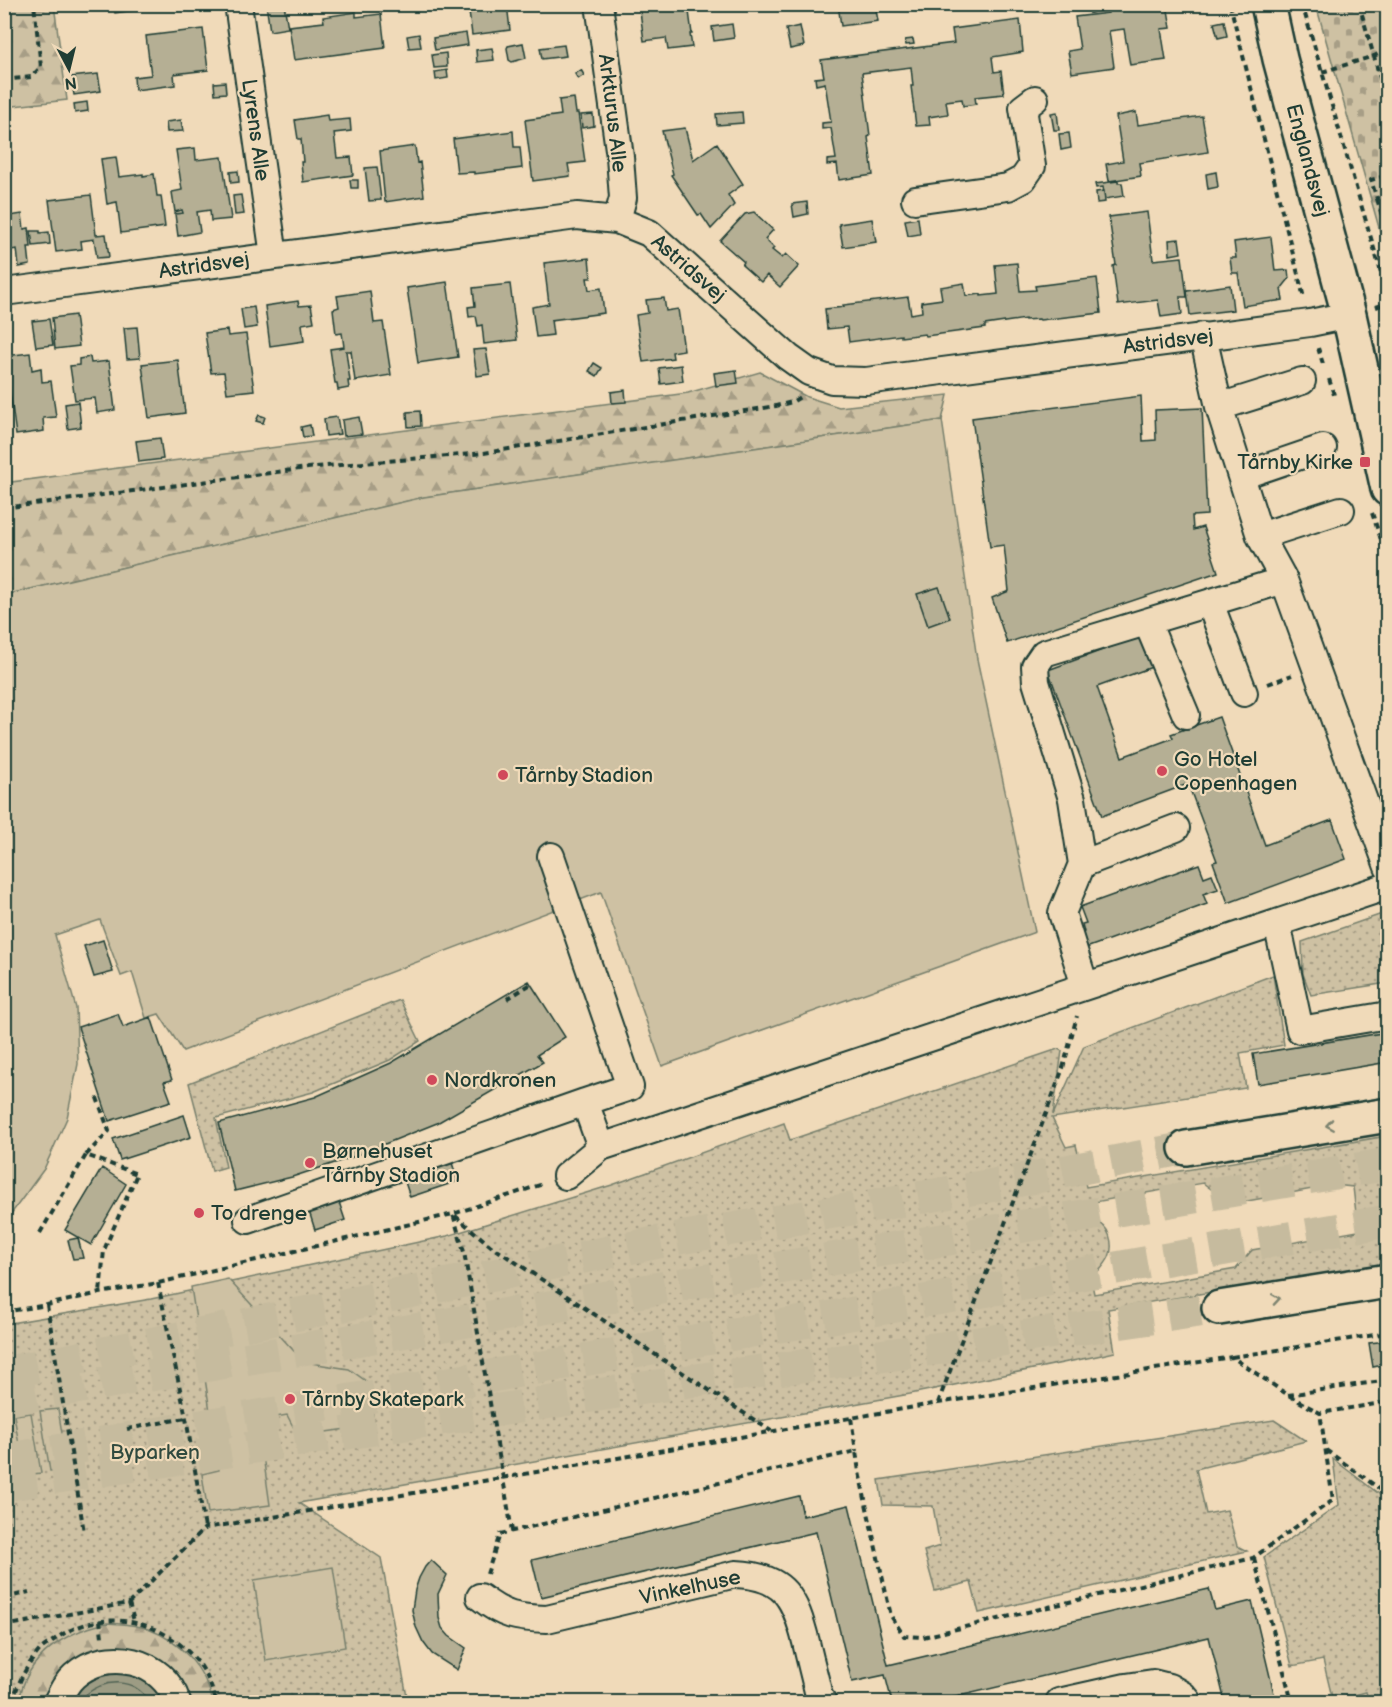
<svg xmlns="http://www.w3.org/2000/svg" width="1392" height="1707" viewBox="0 0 1392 1707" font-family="'Balsamiq Sans',sans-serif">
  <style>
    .green { fill: url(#green-dots); stroke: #767f6c; stroke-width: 1.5; fill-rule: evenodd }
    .forest { fill: url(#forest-firs); stroke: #767f6c; stroke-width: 1.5 }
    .cemetery { fill: url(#cemetery-stones); stroke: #767f6c; stroke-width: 1.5 }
    .pitch { fill: #cec1a3; stroke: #767f6c; stroke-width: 1.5 }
    .water { fill: #9d9c84; stroke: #6b7664; stroke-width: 1.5 }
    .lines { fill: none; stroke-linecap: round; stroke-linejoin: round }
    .shore { stroke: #516354; stroke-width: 1.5 }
    .building { fill: #b5af94; stroke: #1f3d34; stroke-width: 1.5 }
    .highway-tunnel { stroke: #c6bb9e; stroke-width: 33; stroke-dasharray: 33 16; stroke-linecap: butt }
    .minor-casing { stroke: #1f3d34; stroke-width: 30 }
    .major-casing { stroke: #1f3d34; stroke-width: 38 }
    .highway-casing { stroke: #1f3d34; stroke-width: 38 }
    .path { stroke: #1f3d34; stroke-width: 4; stroke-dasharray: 6 4.5; stroke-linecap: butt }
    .minor { stroke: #f0dab9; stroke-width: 26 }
    .major { stroke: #f0dab9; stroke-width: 33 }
    .highway { stroke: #f0dab9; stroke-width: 33 }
    .oneway { stroke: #7d8470 }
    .poi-dot { fill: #d1495b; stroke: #f0dab9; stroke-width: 2 }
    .labels { text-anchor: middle; stroke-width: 4.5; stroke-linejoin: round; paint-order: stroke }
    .street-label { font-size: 21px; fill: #1f3d34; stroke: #f0dab9 }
    .poi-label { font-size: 21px; fill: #1f3d34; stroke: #f0dab9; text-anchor: start }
    .park-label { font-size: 21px; fill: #304a3f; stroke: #f0dab9 }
  </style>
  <defs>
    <pattern id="green-dots" width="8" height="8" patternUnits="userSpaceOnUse" patternTransform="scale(1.5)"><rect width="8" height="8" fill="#cec1a3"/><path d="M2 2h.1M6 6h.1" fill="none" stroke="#a79e86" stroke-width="1.8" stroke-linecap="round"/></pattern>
    <pattern id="forest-firs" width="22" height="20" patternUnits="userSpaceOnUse" patternTransform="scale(1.5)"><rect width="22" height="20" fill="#cec1a3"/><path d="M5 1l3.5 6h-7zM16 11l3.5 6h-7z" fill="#a79e86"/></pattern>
    <pattern id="cemetery-stones" width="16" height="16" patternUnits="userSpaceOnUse" patternTransform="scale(1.5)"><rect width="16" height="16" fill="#cec1a3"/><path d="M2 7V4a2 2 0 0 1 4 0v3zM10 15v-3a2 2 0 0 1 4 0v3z" fill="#a79e86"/></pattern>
  </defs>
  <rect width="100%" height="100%" fill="#f0dab9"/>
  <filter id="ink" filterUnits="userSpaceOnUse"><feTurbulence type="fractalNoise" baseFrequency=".0167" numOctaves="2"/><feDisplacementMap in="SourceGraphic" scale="12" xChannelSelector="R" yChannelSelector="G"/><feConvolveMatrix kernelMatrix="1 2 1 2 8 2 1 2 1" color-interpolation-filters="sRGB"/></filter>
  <g filter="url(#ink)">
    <path class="green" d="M1382,914H1387V983L1311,995L1303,974L1302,942Z
      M1273,975L1284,1045L1240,1053L1246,1088L1052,1118L1066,1147L1076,1145L1086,1187L1387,1136V1263L1108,1309L1115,1352L1097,1356L910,1394L299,1503L381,1558L408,1702H5V1324L151,1299L447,1236L612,1185L784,1123L790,1140L1058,1049L1062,1051L1053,1115L1084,1046ZM1203,1183L1231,1204L1334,1185L1353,1187L1358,1231L1252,1250L1236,1269L1094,1294L1091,1279L1094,1277C1099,1271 1106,1264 1109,1257C1114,1245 1110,1224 1094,1221C1090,1219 1084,1220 1080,1220L1077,1205Z
      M400,1000L420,1041L390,1060L313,1092L216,1118L226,1167L212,1171L189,1083Z
      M1274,1420L1306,1441L1196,1469L1206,1514L1227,1510L1237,1546L1247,1551L979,1613L971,1582L935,1591L924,1551L940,1546L933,1506L883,1505L879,1480Z
      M1333,1459L1387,1500V1702H1369L1366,1692L1333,1701L1323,1660L1292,1666L1264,1557L1339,1505Z"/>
    <path class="forest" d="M4,5H54L67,100L5,107Z
      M760,372L807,397L839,407L948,395L942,420L425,497L5,595L4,483L688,393Z
      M107,1623C121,1624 135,1624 148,1629C181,1641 205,1669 213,1702H177L166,1682L57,1702H19C26,1656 64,1632 107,1623Z"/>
    <path class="cemetery" d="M1316,5H1387V256Z"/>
    <path class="pitch" d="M942,420L977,659L1035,932L662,1066L601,892L183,1051L159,1014L146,1018L132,972L121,976L100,920L55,935L76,1008L78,1064L67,1118L44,1169L11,1214L5,1220V595L424,497Z
      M228,1279L304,1362L349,1369L370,1384L374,1425L298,1436L287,1415L258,1420L270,1505L208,1513L202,1474L219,1470L191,1287Z
      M58,1409L68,1470L50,1471L40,1411Z
      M31,1413L41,1473L24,1475L14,1415Z
      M333,1567L345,1647L266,1661L254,1580Z"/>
    <path class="water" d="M106,1669C134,1675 149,1674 164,1702H76L68,1699L73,1688Z"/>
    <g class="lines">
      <path class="shore" d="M84,1702V1696C104,1679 134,1676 149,1702"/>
    </g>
    <path class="building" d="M113,4H177L115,13Z
      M266,4H284L288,28L270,31Z
      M468,4H507L510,30L472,35Z
      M639,4H688L692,34H690L692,47L668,50L666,38L644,41Z
      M838,4H875L878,21L841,26Z
      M938,4H984L939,10Z
      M1089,4H1100L1101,11L1090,13Z
      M1107,4H1124V6L1119,7V11L1167,4L1171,28L1161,29L1166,60L1130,65L1124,29L1109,31L1114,67L1072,73L1068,51L1080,49L1075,17L1108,13Z
      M1188,4H1211L1212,7L1189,11Z
      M356,12V17L381,14L385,48L294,60L289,26L324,22L323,17Z
      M1020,20L1023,52L992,57L994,72L1001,71L1004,94L975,97L976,104L963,106L962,99L946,101L948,114L929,117L930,125L916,126L911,86H913L911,67L862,73L870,136L868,137L873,175L839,180L837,164L827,165V160L836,159L831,128L822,129V123L831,122L825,83L816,85L815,78L824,77L821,60L954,43L952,29Z
      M1224,21L1227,36L1218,38L1214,23Z
      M732,24L734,38L714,41L712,27Z
      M800,26L804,46L790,49L786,29Z
      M203,29L208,70L174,74L175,85L135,90L134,77L151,75L146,36Z
      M466,33L468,45L435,50L433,38Z
      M419,34L421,47L409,48L407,36Z
      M913,39L914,44L906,45L905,40Z
      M523,43L526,58L512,62L509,60L507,48L508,46Z
      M564,45L566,56L542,59L540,48Z
      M492,48L494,60L477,62L476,50Z
      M446,53L447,67L434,68L432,55Z
      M447,70L448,78L436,80L435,72Z
      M581,70L584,75L578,79L575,74Z
      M98,74L101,91L74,95L71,77Z
      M225,82L226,93L215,94L214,83Z
      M574,98L576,113H578L585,162L568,164L570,176L533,181L525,120L561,115L559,100Z
      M87,102L88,111L75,113L74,104Z
      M742,112L743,123L717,125L716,114Z
      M1057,112L1059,130H1054L1051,113Z
      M1136,112L1138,125L1202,116L1208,152L1139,163L1141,176L1109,181L1106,164L1123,161L1116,116Z
      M593,114L594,126L582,128L581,115Z
      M327,115L328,121L350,119L351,131L334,133L337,158L351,157L353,175L303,182L301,162H303L301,139H298L295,120Z
      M181,120L183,131L167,132L166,122Z
      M685,128L693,160L717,143L743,184L728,195L734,205L711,229L701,214L698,215L671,175L673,174L662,131Z
      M513,131L514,147H520L522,168L474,174V172L457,173L453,139Z
      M1069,133L1071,148L1061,150L1059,134Z
      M415,146L417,163L420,162L424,196L385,202L380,151Z
      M195,148L196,160L222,157L231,219L211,221L210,210L197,212L200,232L178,236L175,214L183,213L182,210L175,212L172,192L182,190L176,150Z
      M116,157L119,177L143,174V176L154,174L157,196H161L165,227L121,233L117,202L107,204L101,159Z
      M377,167L381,200L369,201L365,168Z
      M238,171L239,182L231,183L230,172Z
      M1216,172L1218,187L1208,189L1206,174Z
      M350,180H358V188H351Z
      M1118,181V183H1122L1124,196L1105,199L1103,187L1096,188L1095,184Z
      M1104,191L1105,202L1097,203L1096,192Z
      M91,195L96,235L106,234L109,257L97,258L94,239L81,241L82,249L56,252L49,200Z
      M241,195L244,214L235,215L233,196Z
      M807,202L808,214L794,217L792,204Z
      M754,212L773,230L765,239L774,248L772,250L782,258L786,254L799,266L780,287L767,275L761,282L742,265L744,262L720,241L745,214Z
      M1147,212L1153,260L1182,257L1187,297H1180L1182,314L1161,317L1158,300L1118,305L1113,266L1116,265L1109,217Z
      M22,214L24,229L29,228L31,247H28L30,265L19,267L17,249L4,251V217Z
      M918,218L920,234L908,236L905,220Z
      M872,219L876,242L843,247L839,224Z
      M31,231H40V233L49,232L50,244L33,246Z
      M1271,237L1275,271L1288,270L1289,279L1281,289L1283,300L1243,306L1238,273H1232L1230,258H1236L1234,242Z
      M1179,239L1181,253L1170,255L1169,240Z
      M589,258L591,278H587L589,290L601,288L604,313L551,320L553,335L536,337L532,307L549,304L544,263Z
      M1017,263L1020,291L1036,290L1035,286L1097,278L1101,313L1040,320L1039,319L1025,320V319L985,325V328L926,336L925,334L901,337V335L849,342L847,327L827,329L825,309L844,307L843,305L908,297L911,314L922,312L921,302L942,299L940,287L964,283L966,296L981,294V296L998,294L995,265Z
      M447,282L458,357L418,363L407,288Z
      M510,284L517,340L484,344L482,325L478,326L476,316L469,317L468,307L475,306L473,288Z
      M1230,285L1233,310L1190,315L1187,291Z
      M370,291L374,323L383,322L391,375L355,381L351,351H346L350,381H348L349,388L338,390L337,383H335L330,349L344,347L342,333L336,334L333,309L339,307L337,296Z
      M664,298L666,311L678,309L684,350L672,352L673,358L643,362L636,315L648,313L646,300Z
      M298,301L299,306L311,305L314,322L302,324L304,341L270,346L265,306Z
      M254,307L257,327L244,329L241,309Z
      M75,315L79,346L55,349L52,318Z
      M49,319L53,345L36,347L32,321Z
      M137,327L140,358L127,359L124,328Z
      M227,330L228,336L246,334L254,390L227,393L224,372L211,373L205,333Z
      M486,349L490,374L477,376L473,350Z
      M30,353L32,370L41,368L42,382L51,381L56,417L43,418L44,431L16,435L5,356Z
      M90,357L91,363L109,361L115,410L97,413L95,398L75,400L70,366L79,365V359Z
      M178,360L185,413L149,418L142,364Z
      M594,363L602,368L597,376L589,371Z
      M681,365L683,381L661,384L659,368Z
      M736,370L738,383L716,386L714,373Z
      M625,390L626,402L612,403L611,392Z
      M1141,396L1143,441L1156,440L1155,410L1202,408L1207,515L1192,516L1193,530L1203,527L1218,572L1007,643L992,598L1009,591L1004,545L990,547L972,418Z
      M78,402L81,427L68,429L65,404Z
      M420,411L421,426L408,427L407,412Z
      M259,415L265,417L263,423L256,421Z
      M337,417L340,434L326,436L324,419Z
      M359,417L362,434L344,436L342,420Z
      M310,425L312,436L303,437L301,427Z
      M160,438L163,459L139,462L136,441Z
      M939,587L950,618L928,626L917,594Z
      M1141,636L1152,667L1097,687L1122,757L1173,738L1171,734L1219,717L1265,845L1332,820L1346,859L1228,903L1213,862L1217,861L1188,784L1102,816L1048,670Z
      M1199,864L1204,877L1212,874L1218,889L1203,894L1207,904L1086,948L1081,933L1084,932L1082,924L1086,923L1080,907Z
      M103,940L113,972L94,977L84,946Z
      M529,981L565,1037L537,1055L543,1062L437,1123L350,1158L292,1177L235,1191L219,1123L315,1097L391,1063Z
      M118,1014L123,1027L151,1017L172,1080L164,1082L171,1101L109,1121L78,1027Z
      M1388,1032V1062L1258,1084L1253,1054Z
      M184,1115L191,1137L120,1160L113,1139Z
      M451,1160L458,1181L410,1197L403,1176Z
      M102,1168L126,1184L91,1245L65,1230Z
      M338,1199L345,1220L315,1230L308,1208Z
      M78,1238L83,1258L73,1259L68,1240Z
      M1388,1341V1364L1373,1367L1369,1343Z
      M799,1496L803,1516L849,1505L888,1665L1209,1589L1215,1610L1252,1601L1276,1702H1225L1209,1637L934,1702H892L885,1675L852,1682L816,1532L541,1597L532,1560Z
      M431,1560L447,1575L438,1594L439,1618L442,1628L449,1636L466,1648L457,1670L432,1654L423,1642L416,1627L412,1610L415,1590L419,1578L425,1567Z"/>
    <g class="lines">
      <path class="highway-tunnel" d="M4,1373L679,1238L1000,1184L1186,1148
        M4,1400L1388,1164
        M4,1460L1388,1221
        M4,1485L723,1376L973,1344L1219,1308"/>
      <defs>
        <path id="minor" d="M238,4L274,256
          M599,4L620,157L623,198L617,220
          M915,200L1008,187L1023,179L1032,166L1023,108L1035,99
          M4,292L577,216L617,220L649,233L788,357L809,372L832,380L866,381L1310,323L1349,315
          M1203,336L1219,407L1260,536L1284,580L1388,867
          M1219,407L1302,381
          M1241,476L1323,448
          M1260,536L1341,510
          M1210,603L1244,693
          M1147,622L1186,715
          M551,856L630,1087L585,1102
          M1082,864L1176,828
          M1277,923L1300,1030L1388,1015
          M1085,986L1062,913L1082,864L1072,799L1036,682L1035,666L1044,653L1284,580
          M566,1176L601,1147L1388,886
          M248,1220L585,1102L601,1147
          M480,1597C504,1616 516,1618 547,1619L736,1574C785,1576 795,1599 806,1642C810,1660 815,1678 819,1696L823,1702
          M57,1702C62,1692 66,1683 74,1676C107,1646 164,1660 177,1702
          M1059,1702L1126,1687L1153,1683L1169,1687L1183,1695L1189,1702"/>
        <path id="major" d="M1268,4L1280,59L1349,315L1388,489"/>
        <path id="highway" d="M1186,1148L1388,1115
          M1219,1308L1388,1281"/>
      </defs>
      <use href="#minor" class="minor-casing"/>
      <use href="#major" class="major-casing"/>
      <use href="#highway" class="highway-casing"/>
      <path class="path" d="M1230,4L1304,298
        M1302,4L1388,296
        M1359,4L1388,106
        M1322,72L1374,56L1388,49
        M4,80L31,77L41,67L34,4
        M1388,175L1385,176L1388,187
        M1385,176L1371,180L1377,199L1388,196
        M1377,199L1388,235
        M1376,307L1388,303
        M1318,348L1324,367
        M1329,379L1335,398
        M4,508L315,467L484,453L776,406L792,402L800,397
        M1372,513L1388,560
        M1268,684L1292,675
        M507,999L531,984
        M86,1155L109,1131L96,1095
        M40,1233L86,1155L137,1174L104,1250L100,1293
        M158,1283L186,1418L205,1528
        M47,1305L84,1532
        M4,1312L47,1305L100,1293L158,1283L453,1214L543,1184
        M1232,1357L1388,1333
        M1288,1395L1388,1380
        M938,1403L1063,1068L1077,1016
        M851,1418L856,1451
        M127,1429L186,1418
        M4,1449L9,1448
        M1326,1450L1388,1495
        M512,1531L464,1252L453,1214L491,1246L771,1431
        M1254,1558L1292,1702
        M487,1574L500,1534L856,1451L859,1472L891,1616L904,1636L923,1637L1253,1558L1333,1500L1320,1413
        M5,1598L29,1592
        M129,1603L134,1621
        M100,1620L102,1637
        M4,1626L129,1603L205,1528L268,1518L938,1403L1232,1357L1288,1395L1320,1413L1388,1402
        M4,1694L6,1702
        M12,1702C19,1682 25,1667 40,1650C44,1646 50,1643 54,1640C102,1605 165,1619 200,1665C208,1675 212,1691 217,1702"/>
      <use href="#minor" class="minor"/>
      <use href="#major" class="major"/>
      <use href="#highway" class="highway"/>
    </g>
    <defs><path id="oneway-chevron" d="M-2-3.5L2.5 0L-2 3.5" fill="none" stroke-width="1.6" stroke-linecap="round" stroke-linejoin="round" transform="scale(1.5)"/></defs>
    <g class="oneway">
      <use href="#oneway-chevron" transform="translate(1330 1125) rotate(171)"/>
      <use href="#oneway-chevron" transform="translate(1276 1299) rotate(-9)"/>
    </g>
  </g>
  <g class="poi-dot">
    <rect x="1359" y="456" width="12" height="12" rx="3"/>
    <circle cx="1162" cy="771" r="6"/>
    <circle cx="503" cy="775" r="6"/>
    <circle cx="432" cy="1080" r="6"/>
    <circle cx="310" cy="1163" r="6"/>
    <circle cx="199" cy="1213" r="6"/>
    <circle cx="290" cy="1399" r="6"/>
  </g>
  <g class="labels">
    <g class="street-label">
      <text transform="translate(613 113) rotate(83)" y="7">Arkturus Alle</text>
      <text transform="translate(256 130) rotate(82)" y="7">Lyrens Alle</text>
      <text transform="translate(1308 160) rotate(75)" y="7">Englandsvej</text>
      <text transform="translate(204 265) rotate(-8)" y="7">Astridsvej</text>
      <text transform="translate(689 268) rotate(41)" y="7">Astridsvej</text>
      <text transform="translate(1168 341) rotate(-7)" y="7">Astridsvej</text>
      <text transform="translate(690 1587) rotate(-12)" y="7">Vinkelhuse</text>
    </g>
    <g class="poi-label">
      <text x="1353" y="469" text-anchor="end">Tårnby Kirke</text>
      <text x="1174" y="766">Go Hotel<tspan x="1174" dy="24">Copenhagen</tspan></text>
      <text x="515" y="782">Tårnby Stadion</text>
      <text x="444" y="1087">Nordkronen</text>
      <text x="322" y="1158">Børnehuset<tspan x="322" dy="24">Tårnby Stadion</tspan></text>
      <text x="211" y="1220">To drenge</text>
      <text x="302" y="1406">Tårnby Skatepark</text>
    </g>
    <g class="park-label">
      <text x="155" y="1459">Byparken</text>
    </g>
  </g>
  <rect width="1392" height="1707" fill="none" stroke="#f0dab9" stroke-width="24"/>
  <rect x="12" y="12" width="1368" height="1683" fill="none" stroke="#1f3d34" stroke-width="2" filter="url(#ink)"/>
  <g transform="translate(69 69) rotate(173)" stroke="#f0dab9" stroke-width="4.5" paint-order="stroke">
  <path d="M0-4.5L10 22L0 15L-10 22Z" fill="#1f3d34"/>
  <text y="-9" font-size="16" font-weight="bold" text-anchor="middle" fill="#1f3d34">N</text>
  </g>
</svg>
